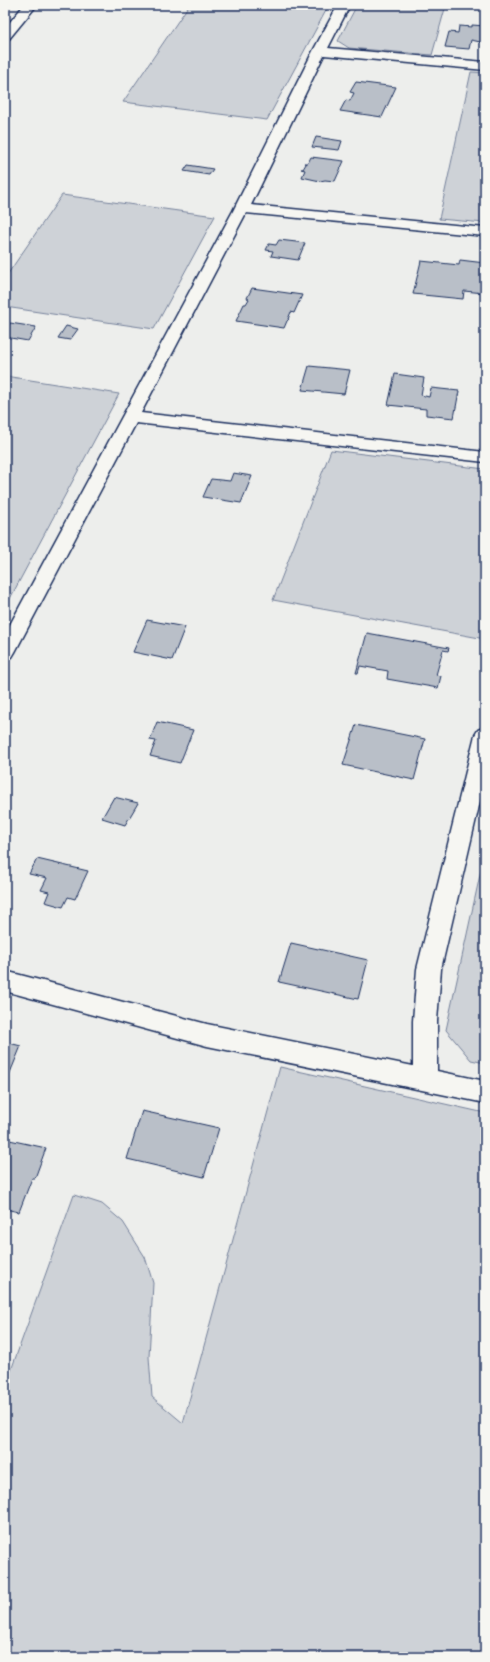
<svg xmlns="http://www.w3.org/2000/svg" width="490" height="1662" viewBox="0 0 490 1662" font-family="Mali,sans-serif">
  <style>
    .green { fill: #ced2d7; stroke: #74809a }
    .building { fill: #b9bfc8; stroke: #1b2f5e }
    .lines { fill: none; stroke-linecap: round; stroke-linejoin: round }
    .minor-casing { stroke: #1b2f5e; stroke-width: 3 }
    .minor { fill: #f6f6f2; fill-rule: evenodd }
  </style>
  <rect width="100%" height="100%" fill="#edeeec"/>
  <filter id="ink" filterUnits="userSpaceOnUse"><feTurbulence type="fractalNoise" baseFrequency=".025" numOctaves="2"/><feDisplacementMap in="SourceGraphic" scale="8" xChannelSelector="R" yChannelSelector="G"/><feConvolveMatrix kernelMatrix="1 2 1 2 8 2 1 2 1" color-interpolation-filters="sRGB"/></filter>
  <g filter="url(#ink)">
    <path class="green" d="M189,5H329L267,120L123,102Z
      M357,5H446L432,55L349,48L338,41Z
      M471,72L485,73V223L439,219Z
      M62,195L215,216L154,329L5,307V278Z
      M5,376L119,394L5,608Z
      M331,450L485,469V639L273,600Z
      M485,852V1063L471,1060L446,1030Z
      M280,1067L485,1113V1657H5V1387L74,1195L102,1204L123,1222L145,1257L153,1283L149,1357L152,1397L183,1423Z"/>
    <path class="building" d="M472,25L485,26V43L471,40L469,49L445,47L449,32L458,33L459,26L472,27Z
      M356,82L396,87L382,117L340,111L346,100L350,101L354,93L350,92Z
      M316,137L342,141L339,150L312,147Z
      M311,157L344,161L335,181L325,180L320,181L302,177L305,170L301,169H303L306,164L304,163H308Z
      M188,165L213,169L209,175L184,171Z
      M279,240L305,243L298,260L271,256L273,251L266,250L269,244L276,245Z
      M460,260L485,263L484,293L464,291L463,299L413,294L421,261L459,265Z
      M252,288L302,295L294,313L291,312L288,319H289L287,321L284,328L236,321L244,304H246L249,299L247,298Z
      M10,323L36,327L28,341L5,337V331Z
      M66,326L78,329L70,340L58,338Z
      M309,366L350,370L344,394L302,390Z
      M395,374L424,378L421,395L429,397L431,388L459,391L454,418L426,415V409L388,405Z
      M233,473L252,476L241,503L203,497L211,479L230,481Z
      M147,620L185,627L172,660L133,652Z
      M367,633L449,648L448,651L443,650L436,675L441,676L438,688L387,679L388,671L360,666L358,673H356Z
      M157,722L193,730L180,763L150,756L156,741L150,740Z
      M356,725L425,739L414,780L343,765Z
      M114,797L138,803L125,825L102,818Z
      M37,859L88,871L75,899L68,897L63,907L45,902L49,892L41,890L47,878L29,874Z
      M291,943L368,960L358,999L279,982Z
      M5,1042L21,1046L5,1085Z
      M142,1111L219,1128L204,1177L127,1159Z
      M5,1139L46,1148L35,1178H32L19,1212L5,1209Z"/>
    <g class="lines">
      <defs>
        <path id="minor" d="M24,5H37L9,39L5,40V28Z
          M338,5H350L328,48L485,62V70L324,55L251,205L485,228V236L246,213L141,413L485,452V462L136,423L15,652L12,657L5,659V634L233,211L313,51Z
          M485,727V780L441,969L437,1021V1071L485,1081V1103L207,1046L5,991V971L207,1024L413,1066V1021L417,969L475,735L478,730Z"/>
      </defs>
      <use href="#minor" class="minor-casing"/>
      <use href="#minor" class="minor"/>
    </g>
  </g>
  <rect width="490" height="1662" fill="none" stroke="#f6f6f2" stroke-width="20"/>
  <rect x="10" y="10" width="470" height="1642" fill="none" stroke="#1b2f5e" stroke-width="1.5" filter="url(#ink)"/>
</svg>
